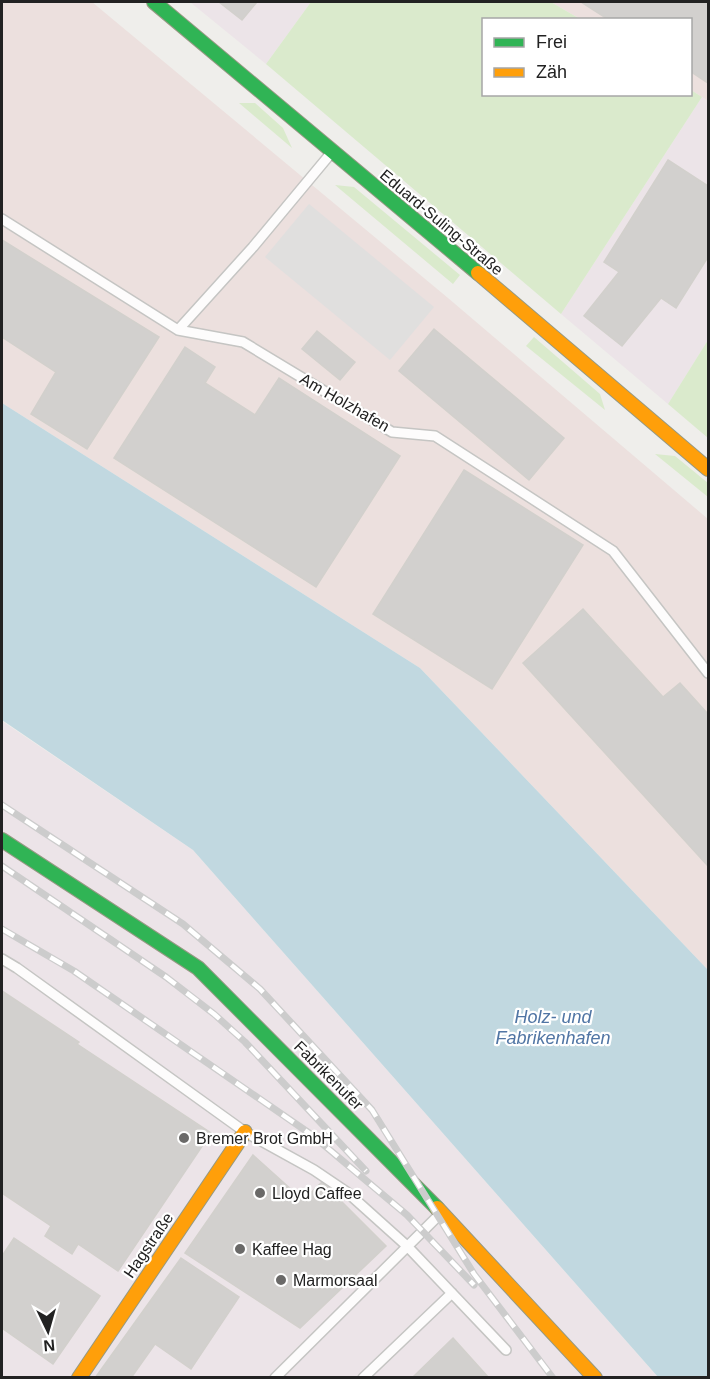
<svg xmlns="http://www.w3.org/2000/svg" width="710" height="1379" viewBox="0 0 710 1379" font-family="Helvetica,sans-serif">
  <style>
    .commercial { fill: #ece0de }
    .industrial { fill: #ece4e8 }
    .grass { fill: #daeacc }
    .parking { fill: #e0dfde }
    .water { fill: #c1d8e0 }
    .building { fill: #d2d0ce; stroke: #d2d0cc; stroke-width: 1.5 }
    .lines { fill: none; stroke-linecap: round; stroke-linejoin: round }
    .lane-casing { stroke: #c5c5c3; stroke-width: 12 }
    .fast-casing { stroke: #959983; stroke-width: 16 }
    .slow-casing { stroke: #959983; stroke-width: 16 }
    .lane { stroke: #fdfcfc; stroke-width: 9 }
    .fast { stroke: #30b455; stroke-width: 14 }
    .slow { stroke: #ff9f0a; stroke-width: 14 }
    .rail-casing { stroke: #ccc; stroke-width: 7 }
    .rail { stroke: #fff; stroke-width: 4.5; stroke-dasharray: 14; stroke-linecap: butt }
    .poi-dot { fill: #6a6968; stroke: #fff; stroke-width: 2 }
    .labels { text-anchor: middle; stroke-width: 4.5; stroke-linejoin: round; paint-order: stroke }
    .street-label { font-size: 16px; fill: #222; stroke: #fff }
    .poi-label { font-size: 16px; fill: #222; stroke: #fff; text-anchor: start }
    .water-label { font-size: 18px; font-style: italic; fill: #5075a4; stroke: #fff }
  </style>
  <rect width="100%" height="100%" fill="#efeeeb"/>
  <path class="commercial" d="M2,2H92L448,298L708,519V970L420,668L2,403Z
    M551,2H708V101L691,90L690,20L580,19Z"/>
  <path class="industrial" d="M190,2H311L266,64Z
    M702,97L708,101V340L668,404L561,314Z
    M2,721L193,850L658,1377H2Z"/>
  <path class="grass" d="M311,2H551L580,19L484,20V94H690L691,90L702,97L561,314L266,64Z
    M239,103H255L283,128L292,148Z
    M335,185L354,187L460,275L453,284Z
    M534,337L600,394L605,410L526,346Z
    M708,340V438L668,404Z
    M655,454L675,456L708,483V497Z"/>
  <path class="parking" d="M309,204L434,307L390,360L265,257Z"/>
  <path class="water" d="M2,403L420,668L708,970V1377H658L193,850L2,720Z"/>
  <path class="building" d="M219,2H257L242,20Z
    M581,2H708V83L690,71V20H609Z
    M668,160L708,186V257L676,308L661,298L622,346L584,316L619,272L604,262Z
    M2,240L159,337L87,449L31,414L56,372L2,337Z
    M434,329L564,438L529,480L399,371Z
    M317,331L355,362L340,380L302,349Z
    M185,347L215,367L205,383L255,415L279,378L400,456L316,587L114,458Z
    M464,470L583,545L492,689L373,614Z
    M583,609L663,697L680,683L708,714V866L523,663Z
    M2,991L79,1042L77,1044L211,1133L118,1271L78,1244L72,1254L45,1236L51,1226L2,1193Z
    M253,1155L303,1200L322,1182L386,1246L300,1328L185,1253Z
    M14,1238L100,1296L53,1364L2,1328V1256Z
    M181,1258L239,1297L191,1369L155,1344L131,1378H95Z
    M453,1338L489,1378H412Z"/>
  <g class="lines">
    <defs>
      <path id="lane" d="M2,219L178,330L243,342L392,432L435,436L613,551L708,673
        M178,330L253,247L332,152
        M2,959L17,968L245,1132L314,1170L348,1193L407,1246L506,1350
        M275,1378L440,1214
        M363,1378L452,1293"/>
      <path id="fast" d="M154,2L478,273
        M2,840L198,968L437,1208"/>
      <path id="slow" d="M478,273L708,469
        M437,1208L595,1378
        M79,1378L245,1132"/>
    </defs>
    <use href="#lane" class="lane-casing"/>
    <use href="#fast" class="fast-casing"/>
    <use href="#slow" class="slow-casing"/>
    <use href="#lane" class="lane"/>
    <use href="#fast" class="fast"/>
    <use href="#slow" class="slow"/>
    <defs>
      <path id="rail" d="M2,805L183,924L260,989L372,1110L474,1274L553,1378
        M2,866L166,977L214,1014L245,1042L366,1171
        M2,929L74,971L312,1135L407,1215L474,1285"/>
    </defs>
    <use href="#rail" class="rail-casing"/>
    <use href="#rail" class="rail"/>
  </g>
  <g class="poi-dot">
    <circle cx="184" cy="1138" r="6"/>
    <circle cx="260" cy="1193" r="6"/>
    <circle cx="240" cy="1249" r="6"/>
    <circle cx="281" cy="1280" r="6"/>
  </g>
  <g class="labels">
    <g class="street-label">
      <text transform="translate(442 222) rotate(40)" y="6">Eduard-Suling-Straße</text>
      <text transform="translate(345 402) rotate(30)" y="6">Am Holzhafen</text>
      <text transform="translate(329 1075) rotate(45)" y="6">Fabrikenufer</text>
      <text transform="translate(148 1245) rotate(-56)" y="6">Hagstraße</text>
    </g>
    <g class="poi-label">
      <text x="196" y="1144">Bremer Brot GmbH</text>
      <text x="272" y="1199">Lloyd Caffee</text>
      <text x="252" y="1255">Kaffee Hag</text>
      <text x="293" y="1286">Marmorsaal</text>
    </g>
    <g class="water-label">
      <text x="553" y="1023">Holz- und<tspan x="553" dy="21">Fabrikenhafen</tspan></text>
    </g>
  </g>
  <rect width="710" height="1379" fill="none" stroke="#222222" stroke-width="6"/>
  <rect x="482" y="18" width="210" height="78" fill="#ffffff" stroke="#a7a7a7" stroke-width="1.5"/>
  <rect x="494" y="38" width="30" height="9" fill="#30b455" stroke="#a7a7a7" stroke-width="1.5"/>
  <text x="536" y="48" font-size="18" fill="#222222">Frei</text>
  <rect x="494" y="68" width="30" height="9" fill="#ff9f0a" stroke="#a7a7a7" stroke-width="1.5"/>
  <text x="536" y="78" font-size="18" fill="#222222">Zäh</text>
  <g transform="translate(48 1331) rotate(175)" stroke="#ffffff" stroke-width="4.5" paint-order="stroke">
  <path d="M0-4.5L10 22L0 15L-10 22Z" fill="#222222"/>
  <text y="-9" font-size="16" font-weight="bold" text-anchor="middle" fill="#222222">N</text>
  </g>
</svg>
